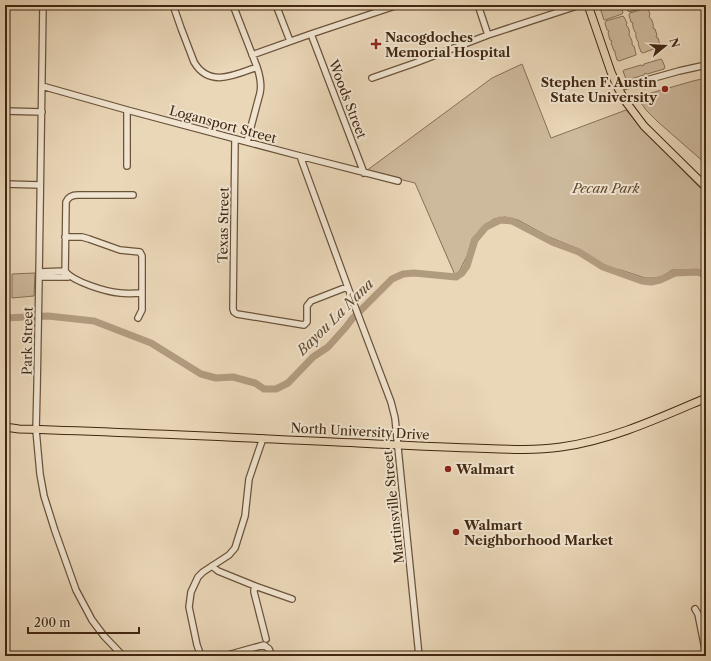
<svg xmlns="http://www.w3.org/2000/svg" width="711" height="661" viewBox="0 0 711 661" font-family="'Libre Caslon Text',serif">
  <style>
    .green { fill: #cdb99c; stroke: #877056 }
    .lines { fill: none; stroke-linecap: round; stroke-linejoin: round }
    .river { stroke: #b19b7f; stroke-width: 7 }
    .minor-casing { stroke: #6b533b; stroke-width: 8 }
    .major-casing { stroke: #412711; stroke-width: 9 }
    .minor { stroke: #f1e5d1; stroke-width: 5.5 }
    .major { stroke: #ead7b8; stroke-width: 7 }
    .poi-dot { fill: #8f2418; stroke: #f1e5d1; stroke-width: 1.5 }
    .labels { text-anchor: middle; stroke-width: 4; stroke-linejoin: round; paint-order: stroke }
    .poi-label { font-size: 13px; font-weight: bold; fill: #412711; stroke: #f1e5d1; text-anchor: start }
    .street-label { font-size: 13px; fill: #412711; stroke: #f1e5d1 }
    .park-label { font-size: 13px; font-style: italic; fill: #5d442d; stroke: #f1e5d1 }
    .water-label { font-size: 14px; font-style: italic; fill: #634a32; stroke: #f1e5d1 }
  </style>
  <rect width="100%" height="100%" fill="#ead7b8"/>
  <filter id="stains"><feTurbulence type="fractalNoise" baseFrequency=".005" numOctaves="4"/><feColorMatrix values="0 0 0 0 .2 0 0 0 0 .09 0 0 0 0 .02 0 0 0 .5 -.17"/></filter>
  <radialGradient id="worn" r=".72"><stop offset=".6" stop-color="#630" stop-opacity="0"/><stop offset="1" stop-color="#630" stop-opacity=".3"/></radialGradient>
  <path class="green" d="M599,5H621L623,13L622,14L605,20H604Z
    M625,5H647L646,7L629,12L628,11Z
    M646,8L648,9L650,14L649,17C652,19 654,24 653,28L655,29L657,35L656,37L658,38L660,45L659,47L643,53L641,52L638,44L639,43C637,41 635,36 636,33C634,31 632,26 633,23L631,22L629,15L630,13Z
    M623,16L624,17L627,23L626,25C629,27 630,32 629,35C631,38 633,42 632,45L634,46L636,54V55L619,61L617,60L615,53V51H614L611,43L612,41L610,40L608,33L609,31L607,30L605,23L606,21Z
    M661,59L662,60L665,67L664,69L647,74L645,73L644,75L627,80L626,79L623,71L624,70L641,65L643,66L644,64Z
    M522,64L551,138L626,110L648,135L706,194V272L698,270H672L663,276L655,278H645L621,270L613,269L602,264L579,249L549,237L518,220L505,217L494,219L483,226L472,239L467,256L460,270L455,275L415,183L366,171L492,78Z
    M706,78V164L658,122L646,110L637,97L693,81Z
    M35,273L34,296L12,298V274Z"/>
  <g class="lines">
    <path class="river" d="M5,318L48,316L94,321L151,343L201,374L216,378L233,377L255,383L264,389H276L288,383L313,357L328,347L346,327L352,319L392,279L403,274L414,273L456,277L462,273L467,266L475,240L486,227L500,220L512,221L552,242L579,252L603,267L642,281L651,282L660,280L675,273L697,272L706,275"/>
    <defs>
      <path id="minor" d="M43,5L39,277L37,389L36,430L40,474L44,496L55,531L76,590L92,620L104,636L123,656
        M173,5L181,28L194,62C209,88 235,75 257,67
        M233,5L257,67C260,76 262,84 260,93L247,142
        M276,5L290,41
        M478,5L488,35
        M311,34L364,173
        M252,55L311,34L398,5
        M372,78L415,63L488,35L580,5
        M42,86L127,110L300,156L398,181
        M618,88L679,71L706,65
        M127,110V166
        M5,111L42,112
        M235,139L233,309L234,312L237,314L304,325L307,322V306L311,301L347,287
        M300,156L354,304L391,402L395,418L419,656
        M5,184L40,185
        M65,237H82L89,239L120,250L140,252L142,256V310L138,318
        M39,272L65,271C73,282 107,292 120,293C128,294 135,293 142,293
        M39,277H68
        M65,277L66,202C68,197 73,195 78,195H133
        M212,566L218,571L255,586L292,599
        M255,586L254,590V592L266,639
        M695,609L698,614L705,649L706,650
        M201,656L197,645L189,607L191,592L198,577L203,572L229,555L235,548L245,516L249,479L263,438
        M224,656L264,645L269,649L272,656"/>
      <path id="major" d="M588,5L611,72L618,88L626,102L644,126L706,187
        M5,427L19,429C132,432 245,438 358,443C396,445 435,447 473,448C503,449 532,451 561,447C612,440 659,418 706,398"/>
    </defs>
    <use href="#minor" class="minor-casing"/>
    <use href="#major" class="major-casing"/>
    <use href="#minor" class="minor"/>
    <use href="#major" class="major"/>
  </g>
  <g class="poi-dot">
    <path d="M374 38h4v4h4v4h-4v4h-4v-4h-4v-4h4z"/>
    <circle cx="665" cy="89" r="4"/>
    <circle cx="448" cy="469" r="4"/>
    <circle cx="456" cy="532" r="4"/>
  </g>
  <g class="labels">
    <g class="poi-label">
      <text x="385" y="42">Nacogdoches<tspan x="385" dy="15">Memorial Hospital</tspan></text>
      <text x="657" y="87" text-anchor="end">Stephen F. Austin<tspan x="657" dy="15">State University</tspan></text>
      <text x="456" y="474">Walmart</text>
      <text x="464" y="530">Walmart<tspan x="464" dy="15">Neighborhood Market</tspan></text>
    </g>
    <g class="street-label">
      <text transform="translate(348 99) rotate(69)" y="5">Woods Street</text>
      <text transform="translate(223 124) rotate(15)" y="5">Logansport Street</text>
      <text transform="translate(223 225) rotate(-89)" y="5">Texas Street</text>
      <text transform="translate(27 341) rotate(-89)" y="5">Park Street</text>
      <text transform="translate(360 431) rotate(3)" y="5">North University Drive</text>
      <text transform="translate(393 507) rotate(-96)" y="5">Martinsville Street</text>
    </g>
    <g class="park-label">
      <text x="606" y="193">Pecan Park</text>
    </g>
    <g class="water-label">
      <text transform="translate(335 317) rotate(-45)" y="5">Bayou La Nana</text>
    </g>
  </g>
  <rect width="711" height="661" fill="none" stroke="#ead7b8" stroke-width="20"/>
  <rect x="6" y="6" width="699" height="649" fill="none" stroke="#412711" stroke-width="2"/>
  <rect x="10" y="10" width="691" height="641" fill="none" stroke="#412711"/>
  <g transform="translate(665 46) rotate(72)" stroke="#f1e5d1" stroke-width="3" paint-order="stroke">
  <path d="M0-3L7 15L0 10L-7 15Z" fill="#412711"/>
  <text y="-6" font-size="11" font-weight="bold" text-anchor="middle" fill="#412711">N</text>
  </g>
  <path d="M28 627v6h111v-6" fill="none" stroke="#412711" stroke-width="2"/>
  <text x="34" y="627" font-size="12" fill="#412711" stroke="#f1e5d1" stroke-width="3" paint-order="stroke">200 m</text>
  <rect width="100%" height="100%" filter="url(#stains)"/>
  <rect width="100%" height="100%" fill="url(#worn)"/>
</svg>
